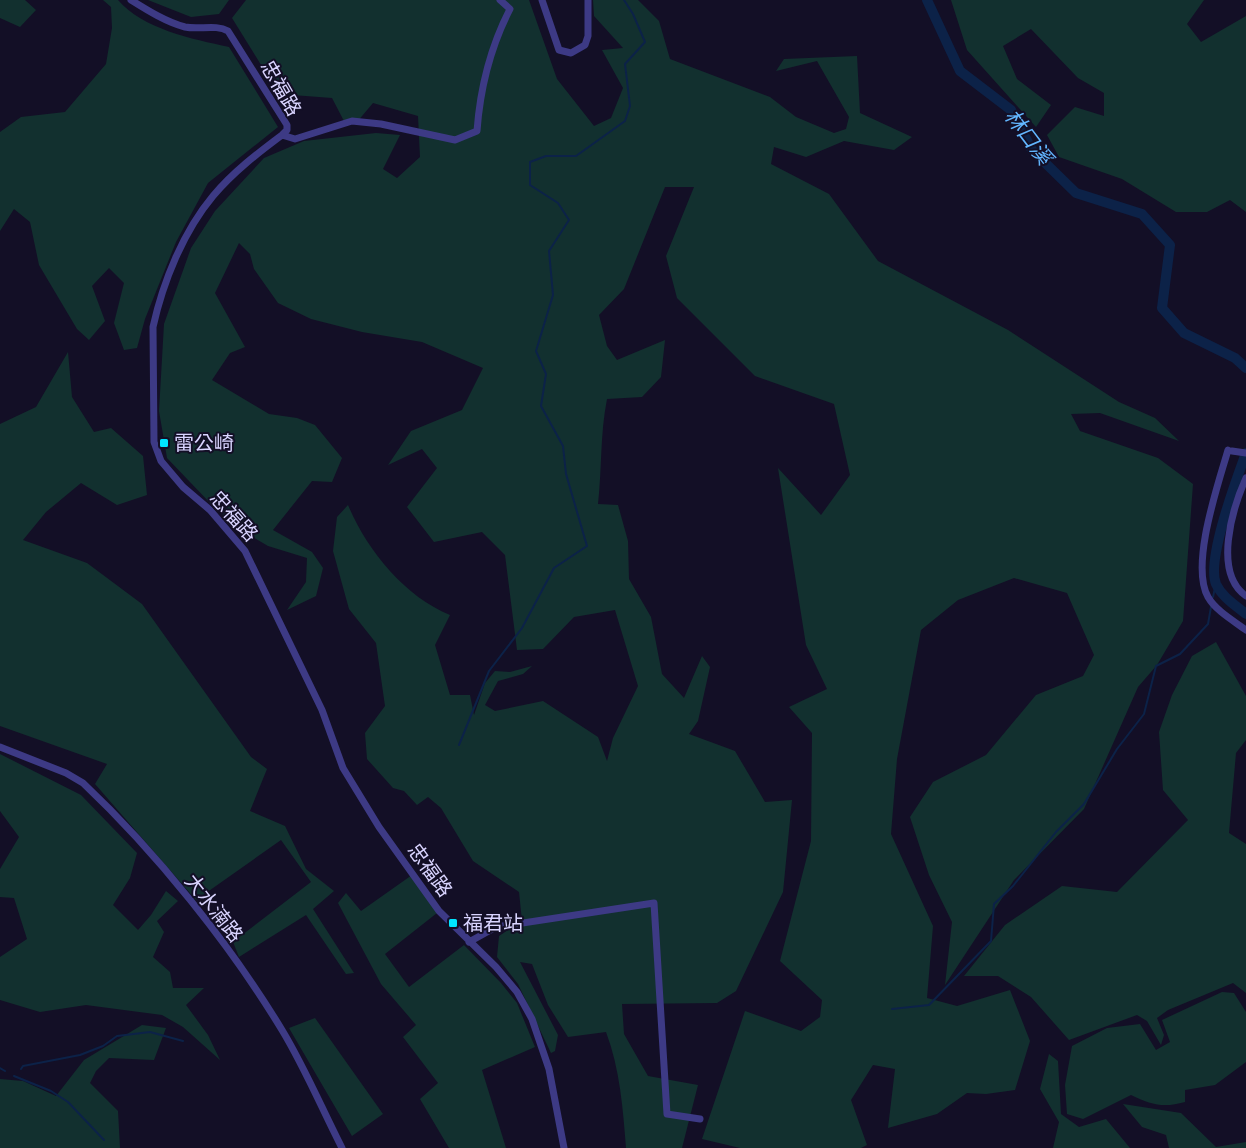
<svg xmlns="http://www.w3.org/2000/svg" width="1246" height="1148" viewBox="0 0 1246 1148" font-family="'Alegreya Sans','Noto Sans TC',sans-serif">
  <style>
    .green { fill: #12302f }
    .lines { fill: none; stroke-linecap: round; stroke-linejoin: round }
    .stream { stroke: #0c2248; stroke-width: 2 }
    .river { stroke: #0c2248; stroke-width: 10 }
    .minor { stroke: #3d3a85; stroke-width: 7 }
    .poi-dot { fill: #00e5ff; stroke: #130f26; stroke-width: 2 }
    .labels { text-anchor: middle; stroke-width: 4; stroke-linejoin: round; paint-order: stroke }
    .street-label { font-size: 20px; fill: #d9d4ff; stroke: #130f26 }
    .poi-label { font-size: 20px; fill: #d9d4ff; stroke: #130f26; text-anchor: start }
    .water-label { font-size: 21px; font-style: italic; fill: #62b6ff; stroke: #130f26 }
  </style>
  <rect width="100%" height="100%" fill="#130f26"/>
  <path class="green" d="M0,0H25L36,10L20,27L0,18Z
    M103,0H118C143,29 192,39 229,47L278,127L208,183L176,242L145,319L137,348L124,350L114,323L124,283L109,268L92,286L105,321L89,340L77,329L39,265L30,222L14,209L0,231V132L21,117L65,112L106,64L112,28L111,7Z
    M148,0H229L219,14L191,17Z
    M246,0H529L557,79L594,126L611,118L623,88L602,50L623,48L594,16L593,0H638L659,21L670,59L770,97L796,117L834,133L846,129L849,117L817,61L776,71L784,59L857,56L860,113L912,137L894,150L844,141L806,157L774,147L771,164L829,194L878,261L1008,330L1119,402L1155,418L1179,441L1100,413L1071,414L1080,431L1158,458L1193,484L1183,621L1157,665L1138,687L1084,809L1014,880L945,985L952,922L929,875L910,817L933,782L986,755L1036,695L1083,676L1094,655L1067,593L1014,578L958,600L921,630L897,759L891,834L933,926L927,998L957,1006L1010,990L1030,1041L1015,1090L986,1094L967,1093L937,1114L888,1128L895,1069L873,1065L851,1100L867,1145L861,1148H740L702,1139L745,1011L801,1031L820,1017L822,1000L780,961L811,841L812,733L789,707L827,689L806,645L778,468L821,515L850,475L834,404L755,376L677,298L666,256L694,187H665L624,289L599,315L607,346L617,360L665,340L661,377L642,397L607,399C600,434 602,469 598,504L618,505L628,541L629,579L651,617L662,674L684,698L702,656L710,667L698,721L689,734L735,751L765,802L792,800L783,892L736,991L717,1003L622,1004L624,1034L648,1076L698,1085L682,1148H626C623,1109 620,1069 606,1032L568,1037L548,1005L532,964L520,962L558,1035L555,1051L551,1053L518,984L497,957L499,936L522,921L519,892L473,861L441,808L428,797L417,805L404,791L393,788L367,759L365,733L385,706L376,643L349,609L333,551L337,517L348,505C367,550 404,596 450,615L435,645L450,695H470L474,715L485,683L495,671L510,672L532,666L523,674L498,681L485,705L495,711L543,701L598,737L607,761L613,738L638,686L615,610L574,617L543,649L517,650L505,555L482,532L434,542L407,507L437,468L422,449L388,465L411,431L462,410L483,368L422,342L362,332L311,319L278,303L254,269L250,254L239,243L215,293L245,347L230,353L212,380L269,414L297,418L315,425L342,458L332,482L312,481L273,530L312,552L323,568L316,596L287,610L306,582L307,558L268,546L239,529L212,505L167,458L159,411L164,324L191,248L215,211L264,158L304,141L376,133L400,135L383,169L397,178L420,157L418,116L373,103L357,122L345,123L332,98L279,94L232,18Z
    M951,0H1204L1187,24L1201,42L1246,16V212L1230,200L1207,212H1176L1122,179L1059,157L1047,135L1075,107L1104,116V93L1078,78L1031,29L1003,46L1017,79L1051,105L1036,127L967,50Z
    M68,352L72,397L94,432L111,428L143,456L147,495L117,505L81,483L46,512L23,540L87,563L142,604L251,757L267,769L250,811L285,826L306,869L334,891L313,909L354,973L346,974L306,915L239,957L233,942L311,882L281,840L196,900L95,784L107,764L0,726V424L36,407Z
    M1216,642L1246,696V740L1236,753L1229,833L1246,844V993L1233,983L1168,1010L1157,1018L1164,1035L1161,1045L1147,1021L1137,1015L1069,1040L1031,997L998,976H964L1005,925L1062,886L1117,892L1188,820L1163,790L1159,732L1172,695L1192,656Z
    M0,754L81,795L137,853L130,878L113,905L138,930L151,915L166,891L178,901L157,921L164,932L153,957L170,972L173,988H204L186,1005L208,1035L220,1060L183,1027L162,1015L86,1005L40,1012L0,1000V957L27,939L14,898L0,897V869L19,837L0,811Z
    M412,875L437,913L385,954L409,987L464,945L501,983L517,1003L535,1047L482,1070L506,1148H449L420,1099L438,1083L403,1037L416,1025L381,984L338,903L346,893L361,911Z
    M1222,992L1234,993L1246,1012V1062L1215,1085L1185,1090V1102C1164,1108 1151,1105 1131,1095L1083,1119L1067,1114L1065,1085L1072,1046L1107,1028L1140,1024L1156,1050L1170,1042L1162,1020Z
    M315,1018L383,1114L352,1136L289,1028Z
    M142,1025L166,1028L154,1060L109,1058L96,1071L90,1083L118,1111L120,1148H0V1079L23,1081L56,1096L84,1060Z
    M1049,1054L1058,1061L1061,1114L1079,1127L1106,1119L1130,1148H1053L1059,1122L1040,1089Z
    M1123,1104L1181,1113L1216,1147L1246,1142V1148H1169L1166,1135L1142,1127Z"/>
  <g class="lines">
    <path class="stream" d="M1213,597L1216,583
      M459,745L489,671L522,628L554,568L587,546L566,474L563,446L541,406L546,374L536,351L553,295L549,251L569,220L558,203L530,185V162L546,156H576L625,121L630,106L625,64L645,42L633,14L624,0
      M892,1009L929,1005L991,941L994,904L1013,886L1056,832L1084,804L1117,749L1144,714L1156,666L1180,654L1208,624L1211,607
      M0,1068L5,1071
      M21,1069L23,1066L80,1055L103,1046L117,1036L150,1032L183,1041
      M14,1076L51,1091L68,1102L104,1140"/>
    <path class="river" d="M927,0L960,71L1011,110L1032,150L1076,193L1142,214L1170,245L1162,308L1184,333L1235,358L1246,368
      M1246,453C1237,478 1206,560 1216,584C1222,597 1235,605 1246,614"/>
    <path class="minor" d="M131,0C147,10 166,22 185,27C199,30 216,24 228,31L287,125V130L282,135C258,153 233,172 213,196C183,232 163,282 153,327L154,442L161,461L183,487L210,510L245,551L322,710L343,768L379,827L439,911L496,967L517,992L532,1019L549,1069L564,1148
      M542,0L559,50L571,53L585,45L588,36V0
      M282,135L295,139L352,121L381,124L455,140L477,131C480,90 491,46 510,9L500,0
      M1228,450C1218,485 1190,565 1208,597C1216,611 1234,621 1246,630
      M1232,451L1246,453
      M1246,478C1232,509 1213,573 1246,596
      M0,747L66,773L83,783C156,852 230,944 282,1030C305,1068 322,1109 342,1148
      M469,942L496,927L654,903L667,1114L700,1119"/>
  </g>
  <g class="poi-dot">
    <rect x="159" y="438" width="10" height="10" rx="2.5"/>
    <rect x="448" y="918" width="10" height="10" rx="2.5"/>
  </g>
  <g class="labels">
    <g class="street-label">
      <text transform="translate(281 88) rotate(60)" y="7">忠福路</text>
      <text transform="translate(234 516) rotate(48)" y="7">忠福路</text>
      <text transform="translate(430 870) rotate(54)" y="7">忠福路</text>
      <text transform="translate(214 908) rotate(52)" y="7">大水湳路</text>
    </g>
    <g class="poi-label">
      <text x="174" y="450">雷公崎</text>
      <text x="463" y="930">福君站</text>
    </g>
    <g class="water-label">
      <text transform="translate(1028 137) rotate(53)" y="7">林口溪</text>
    </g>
  </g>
</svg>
